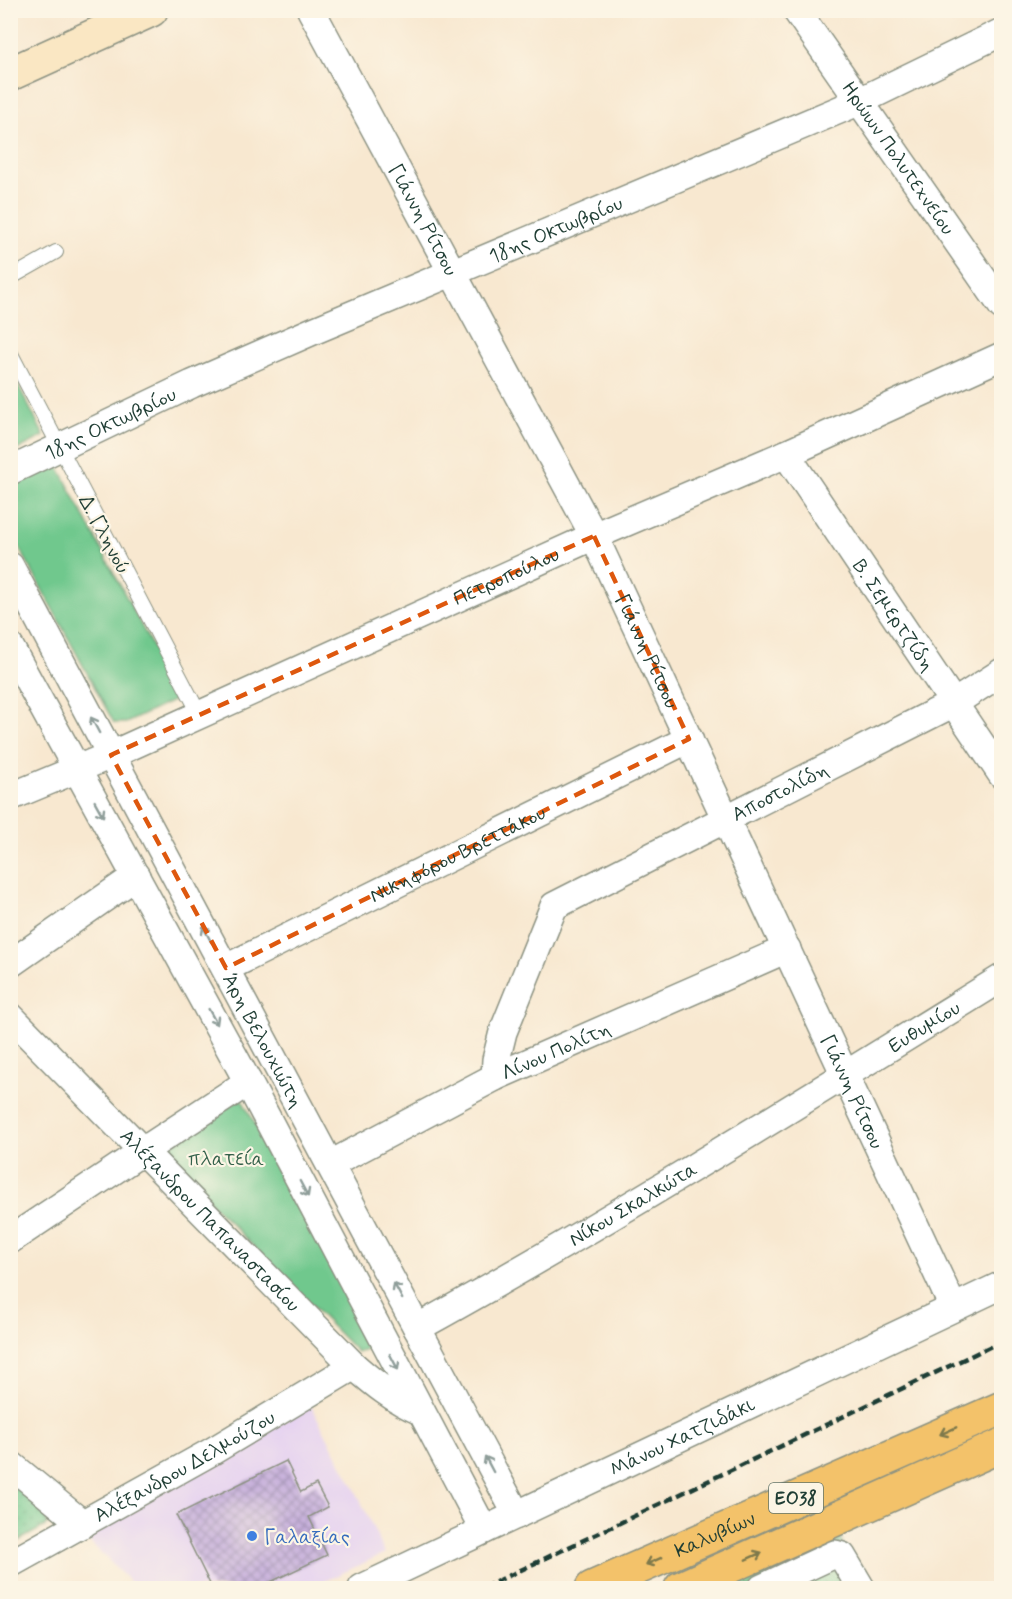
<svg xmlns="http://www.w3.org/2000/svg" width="1012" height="1599" viewBox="0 0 1012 1599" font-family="Mynerve,sans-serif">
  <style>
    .built { fill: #e6d3f0 }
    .grass { fill: url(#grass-dots); stroke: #488260; stroke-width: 1.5 }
    .green { fill: #70c88d; stroke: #488260; stroke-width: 1.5 }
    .building { fill: url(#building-cross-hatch) }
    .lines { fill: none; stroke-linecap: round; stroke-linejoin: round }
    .lane-casing { stroke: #8c9282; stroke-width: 16 }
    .street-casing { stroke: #8c9282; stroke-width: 30 }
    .secondary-casing { stroke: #8c9282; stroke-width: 36 }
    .primary-casing { stroke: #8c9282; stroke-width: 36 }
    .lane { stroke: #fff; stroke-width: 14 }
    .street { stroke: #fff; stroke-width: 27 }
    .secondary { stroke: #fae7c3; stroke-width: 33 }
    .primary { stroke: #f3c26a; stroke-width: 33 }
    .rail { stroke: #1f3d34; stroke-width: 4.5; stroke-dasharray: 9 4.5; stroke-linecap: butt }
    .oneway { stroke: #8f9e9a }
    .oneway2 { stroke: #7e794c }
    .marked { fill: none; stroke: #de580e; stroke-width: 4.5; stroke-dasharray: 12 8; stroke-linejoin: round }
    .shop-dot { fill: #3f7fe0; stroke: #fcf5e5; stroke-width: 2 }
    .labels { text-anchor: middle; stroke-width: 4.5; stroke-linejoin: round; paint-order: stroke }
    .shield { fill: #fcf5e5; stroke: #617469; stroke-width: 1.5 }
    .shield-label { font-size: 18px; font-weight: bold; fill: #1f3d34 }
    .street-label { font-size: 20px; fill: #1f3d34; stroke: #fcf5e5 }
    .park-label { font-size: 20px; fill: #33604a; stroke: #fcf5e5 }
    .shop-label { font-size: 20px; fill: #366cbe; stroke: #fcf5e5; text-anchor: start }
  </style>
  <defs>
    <pattern id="grass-dots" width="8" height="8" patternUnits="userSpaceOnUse" patternTransform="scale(1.5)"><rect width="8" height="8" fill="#70c88d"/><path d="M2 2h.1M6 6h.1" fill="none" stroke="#5ba474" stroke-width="1.8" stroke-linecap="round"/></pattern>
    <pattern id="building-cross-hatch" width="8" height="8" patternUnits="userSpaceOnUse" patternTransform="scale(1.5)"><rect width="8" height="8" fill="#c6afdc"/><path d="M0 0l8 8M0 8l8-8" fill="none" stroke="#a090b3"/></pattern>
  </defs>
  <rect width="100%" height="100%" fill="#fcf5e5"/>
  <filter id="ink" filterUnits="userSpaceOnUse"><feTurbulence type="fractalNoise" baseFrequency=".0167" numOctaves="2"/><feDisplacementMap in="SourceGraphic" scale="12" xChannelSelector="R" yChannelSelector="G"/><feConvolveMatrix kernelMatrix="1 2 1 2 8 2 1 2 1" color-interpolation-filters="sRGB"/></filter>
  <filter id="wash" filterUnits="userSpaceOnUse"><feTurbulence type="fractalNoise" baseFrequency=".008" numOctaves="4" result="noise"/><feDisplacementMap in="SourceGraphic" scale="24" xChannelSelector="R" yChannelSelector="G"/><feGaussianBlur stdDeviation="1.35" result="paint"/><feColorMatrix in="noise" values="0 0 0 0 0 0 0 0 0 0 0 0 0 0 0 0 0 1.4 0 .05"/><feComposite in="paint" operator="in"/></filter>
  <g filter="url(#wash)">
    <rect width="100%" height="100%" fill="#f8e8d0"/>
    <path class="built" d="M311,1406L355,1489L385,1553L310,1588H133L129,1581L84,1536Z"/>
    <path class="grass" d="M10,1478L47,1508V1525L11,1545Z
      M839,1534L843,1543L748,1588H727Z
      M831,1569H837L853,1588H791Z"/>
    <path class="green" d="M11,371L44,436L11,453H10Z
      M56,462L179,698L126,723H114L11,532V486Z
      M241,1098L368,1332L369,1345L364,1350L357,1352L161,1152Z"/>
    <g id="blocks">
      <path class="building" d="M286,1461L301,1492L316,1484L328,1507L309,1517L327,1555L258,1588H212L176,1515Z"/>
    </g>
  </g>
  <g filter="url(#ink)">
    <use href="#blocks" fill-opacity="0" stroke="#8c9282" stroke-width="1.5"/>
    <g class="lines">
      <defs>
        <path id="lane" d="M10,278L56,252
          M10,352L200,715"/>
        <g id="street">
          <path id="s1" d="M311,10L594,536L953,1307"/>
          <path id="s2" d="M796,10L1002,306"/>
          <path id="s3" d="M786,454L1002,775"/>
          <path id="s4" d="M10,471L192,384L313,331L858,102L1002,32"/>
          <path id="s5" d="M10,566L517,1515"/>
          <path d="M10,647L248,1082L484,1530"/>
          <path id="s6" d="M10,797L111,755L594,536L786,454L1002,356"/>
          <path d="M10,964L136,876"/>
          <path id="s7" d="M226,968L689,739"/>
          <path id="s8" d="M10,1016L354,1366C375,1384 394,1400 420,1411"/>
          <path id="s9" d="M495,1077L496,1060L503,1032L554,906L954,703L1002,672"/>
          <path id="s10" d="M331,1164L495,1077L787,949"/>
          <path d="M10,1240L143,1151L248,1082"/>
          <path id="s11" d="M417,1328C616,1218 808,1098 1002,978"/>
          <path d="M10,1464L83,1524"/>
          <path id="s12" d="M10,1564L211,1452L354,1366"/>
          <path id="s13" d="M362,1588L1002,1285"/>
          <path d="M762,1588L835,1554L842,1556L861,1588"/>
        </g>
        <path id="secondary" d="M10,74L151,10"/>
        <g id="primary">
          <path id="s14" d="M592,1588L1002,1408"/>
          <path d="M681,1588L1002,1445"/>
        </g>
      </defs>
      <use href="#lane" class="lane-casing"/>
      <use href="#street" class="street-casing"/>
      <use href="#secondary" class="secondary-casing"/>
      <use href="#primary" class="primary-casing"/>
      <use href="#lane" class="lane"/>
      <use href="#street" class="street"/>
      <use href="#secondary" class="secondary"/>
      <use href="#primary" class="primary"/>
      <path class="rail" d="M483,1588L1002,1341"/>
    </g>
    <defs><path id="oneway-shaft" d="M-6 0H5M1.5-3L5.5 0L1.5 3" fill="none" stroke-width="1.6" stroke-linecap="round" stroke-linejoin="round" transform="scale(1.5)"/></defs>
    <g class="oneway">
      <use href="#oneway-shaft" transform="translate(95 725) rotate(-118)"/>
      <use href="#oneway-shaft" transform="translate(99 809) rotate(61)"/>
      <use href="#oneway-shaft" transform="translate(207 934) rotate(-118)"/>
      <use href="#oneway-shaft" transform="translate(213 1017) rotate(61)"/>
      <use href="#oneway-shaft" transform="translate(304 1189) rotate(62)"/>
      <use href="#oneway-shaft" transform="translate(398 1291) rotate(-118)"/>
      <use href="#oneway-shaft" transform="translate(394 1362) rotate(62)"/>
      <use href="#oneway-shaft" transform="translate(489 1464) rotate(-118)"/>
    </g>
    <g class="oneway2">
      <use href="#oneway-shaft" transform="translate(948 1431) rotate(156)"/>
      <use href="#oneway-shaft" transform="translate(754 1556) rotate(-24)"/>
      <use href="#oneway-shaft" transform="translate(654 1561) rotate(156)"/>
    </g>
  </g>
  <path class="marked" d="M594,536L689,739L226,968L111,755Z"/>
  <circle class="shop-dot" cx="252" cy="1536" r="6"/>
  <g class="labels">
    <rect class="shield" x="769" y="1483" width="54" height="30" rx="4.5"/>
    <g class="shield-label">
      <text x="796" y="1504">ΕΟ38</text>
    </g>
    <g class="street-label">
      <text dy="7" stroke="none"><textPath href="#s2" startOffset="180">Ηρώων Πολυτεχνείου</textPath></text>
      <text dy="7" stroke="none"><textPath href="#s1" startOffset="238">Γιάννη Ρίτσου</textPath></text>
      <text dy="7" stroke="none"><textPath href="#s4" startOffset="597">18ης Οκτωβρίου</textPath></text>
      <text dy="7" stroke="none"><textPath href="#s4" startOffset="111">18ης Οκτωβρίου</textPath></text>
      <text transform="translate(105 534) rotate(62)" y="7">Δ. Γληνού</text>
      <text dy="7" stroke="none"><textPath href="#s6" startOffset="543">Πετροπούλου</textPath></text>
      <text dy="7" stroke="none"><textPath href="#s3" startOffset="194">Β. Σεμερτζίδη</textPath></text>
      <text dy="7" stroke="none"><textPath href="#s1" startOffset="724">Γιάννη Ρίτσου</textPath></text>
      <text dy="7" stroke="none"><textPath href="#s9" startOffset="435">Αποστολίδη</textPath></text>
      <text dy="7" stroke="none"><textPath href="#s7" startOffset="258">Νικηφόρου Βρεττάκου</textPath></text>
      <text dy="7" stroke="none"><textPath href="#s11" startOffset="590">Ευθυμίου</textPath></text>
      <text dy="7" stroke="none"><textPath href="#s5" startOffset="538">Άρη Βελουχιώτη</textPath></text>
      <text dy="7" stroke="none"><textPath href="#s10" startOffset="252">Λίνου Πολίτη</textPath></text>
      <text dy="7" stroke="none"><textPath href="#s1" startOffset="1210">Γιάννη Ρίτσου</textPath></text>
      <text dy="7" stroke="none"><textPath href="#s11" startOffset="249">Νίκου Σκαλκώτα</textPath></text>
      <text dy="7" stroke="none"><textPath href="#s8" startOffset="286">Αλέξανδρου Παπαναστασίου</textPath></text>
      <text dy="7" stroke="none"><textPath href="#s13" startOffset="354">Μάνου Χατζιδάκι</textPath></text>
      <text dy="7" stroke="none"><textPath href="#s12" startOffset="200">Αλέξανδρου Δελμούζου</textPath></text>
      <text dy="7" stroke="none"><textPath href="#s14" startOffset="134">Καλυβίων</textPath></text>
    </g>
    <g class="park-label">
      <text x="226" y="1165">πλατεία</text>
    </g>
    <g class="shop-label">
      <text x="264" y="1543">Γαλαξίας</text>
    </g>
  </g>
  <rect width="1012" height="1599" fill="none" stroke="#fcf5e5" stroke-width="36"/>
</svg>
